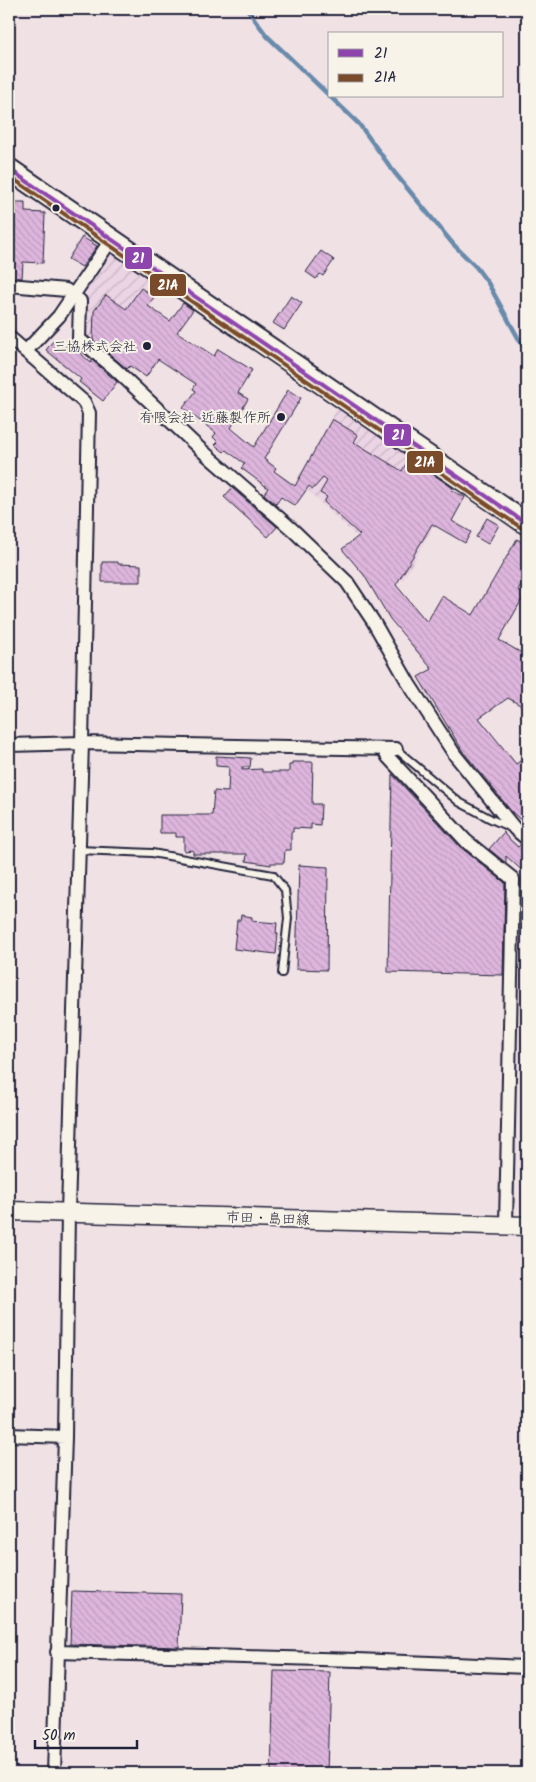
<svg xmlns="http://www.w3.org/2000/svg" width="536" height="1782" viewBox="0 0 536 1782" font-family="Kalam,'Klee One',sans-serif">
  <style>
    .industrial { fill: url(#industrial-furrows) }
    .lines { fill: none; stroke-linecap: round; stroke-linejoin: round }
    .stream { stroke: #678aab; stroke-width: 4.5 }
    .building { fill: url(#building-back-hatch); stroke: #22223b }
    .lane-casing { stroke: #22223b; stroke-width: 10 }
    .street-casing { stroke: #22223b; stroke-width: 16 }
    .secondary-casing { stroke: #22223b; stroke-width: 21 }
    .primary-casing { stroke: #22223b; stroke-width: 24 }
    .lane { stroke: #f7f3e8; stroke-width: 6 }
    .street { stroke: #f7f3e8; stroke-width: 12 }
    .secondary { stroke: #f7f3e8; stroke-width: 18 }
    .primary { stroke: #f7f3e8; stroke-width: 20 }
    .bus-1-casing { stroke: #f7f3e8; stroke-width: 8 }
    .bus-2-casing { stroke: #f7f3e8; stroke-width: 8 }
    .bus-1 { stroke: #8e44ad; stroke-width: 4 }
    .bus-2 { stroke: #7a4b2a; stroke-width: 4 }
    .bus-dot { fill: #22223b; stroke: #f7f3e8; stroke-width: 2 }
    .labels { text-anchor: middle; stroke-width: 4; stroke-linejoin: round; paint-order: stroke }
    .poi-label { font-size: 14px; fill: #22223b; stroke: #f7f3e8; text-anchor: end }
    .street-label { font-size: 14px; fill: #22223b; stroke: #f7f3e8 }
    .line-badge { stroke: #f7f3e8; stroke-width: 2 }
    .badge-label { font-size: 14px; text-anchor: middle; font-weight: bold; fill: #fff }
  </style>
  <defs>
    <pattern id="industrial-furrows" width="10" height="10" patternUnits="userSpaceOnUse" patternTransform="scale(1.25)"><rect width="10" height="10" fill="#ebd4e3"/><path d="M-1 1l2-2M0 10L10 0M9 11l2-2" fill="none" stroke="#c9b6c4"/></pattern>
    <pattern id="building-back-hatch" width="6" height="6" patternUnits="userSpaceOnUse" patternTransform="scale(1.25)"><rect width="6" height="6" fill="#deb6dd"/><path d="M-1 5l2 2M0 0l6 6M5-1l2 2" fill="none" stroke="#be9cbf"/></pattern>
  </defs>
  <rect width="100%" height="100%" fill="#f0e1e5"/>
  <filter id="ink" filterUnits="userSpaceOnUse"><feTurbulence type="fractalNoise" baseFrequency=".02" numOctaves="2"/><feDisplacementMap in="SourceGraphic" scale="10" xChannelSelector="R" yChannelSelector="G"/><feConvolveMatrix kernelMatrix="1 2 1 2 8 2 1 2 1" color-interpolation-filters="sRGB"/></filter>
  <g filter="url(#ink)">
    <path class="industrial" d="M111,253L163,289L114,361L87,340L86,287Z
      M338,407L455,486L403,581L297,480Z"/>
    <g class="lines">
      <path class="stream" d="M247,9L267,36L359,124L394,172L453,244L476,267L488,283L527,354"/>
    </g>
    <path class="building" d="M9,202H25V212L45,213L43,263L23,262L22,278L9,277Z
      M82,237L97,246L82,267L68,259Z
      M321,251L334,260L323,276L320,274L316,279L306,272Z
      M141,288L154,297L148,306L170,321L183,303L193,310L177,332L214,356L218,349L252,370L238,393L248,399L231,428L254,447L288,390L301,398L264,459L276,468L274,471L295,486L332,419L358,435L354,442L402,471L409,458L453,488L451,490L465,497L452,521L471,532L465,543L432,524L396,585L427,622L442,596L473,615L517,539L527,545V561L520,573L526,576L518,590L525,594L499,640L527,656V709L508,698L479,718L516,764L527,756V826L512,812L462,750L418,677L432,669L390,619L364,575L342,549L360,535L324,502L327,497L320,493L327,481L323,478L313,489L309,486L295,506L281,497L276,504L264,494L268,488L241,468L245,464L226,450L224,452L215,445L218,442L213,437L216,433L183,408L196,391L193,389L196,384L158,359L146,377L130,366L127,369L93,340L94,311L106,295L126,309Z
      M291,296L302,303L284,330L273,323Z
      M53,341L64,349L69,343L91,363L92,360L117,382L103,401L79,382L81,379L46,350Z
      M232,488L277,527L268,537L224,497Z
      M487,518L499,525L488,544L476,537Z
      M102,562H118V564L141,565V582H102Z
      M216,756L251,758L250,767H242V770L262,769V772H289V765H292V762H313L312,804H321L320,825L311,824V829L293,828V832H291V850H285L284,863H271V865L246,861L247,854H193V850L184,851V837H176V833H160V815H212L214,791L228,792L229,767L216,766Z
      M392,774L460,847L505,883L503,975L388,972Z
      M504,832L505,835L518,847L521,844L527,847V875L506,856V863L489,849Z
      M299,865L328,867L327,970L296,969Z
      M241,915L252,917V921L277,923L276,933L278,934L276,954L234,949L237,920H240Z
      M72,1591L181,1594L179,1647L70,1644Z
      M274,1671L330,1672L327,1773H271Z"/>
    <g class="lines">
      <defs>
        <path id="lane" d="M396,749L459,802L491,819L511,828
          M78,850L152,853L273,875L285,890L288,918L282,973"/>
        <path id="street" d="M9,285L66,290L80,301L79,339L114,368L199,448L294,531L347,582L373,621L409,684L455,755L515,829L527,839
          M9,337L84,402L89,413L82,743L68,1212L65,1437L54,1773
          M26,351L59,316L111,240
          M9,745L82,743L396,749
          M383,749L388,757L466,841L513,879L506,1225
          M9,1435L65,1437
          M57,1652L357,1660L527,1667"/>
        <path id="secondary" d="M9,1211L527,1226"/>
        <path id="primary" d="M9,169L527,524"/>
      </defs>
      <use href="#lane" class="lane-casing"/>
      <use href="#street" class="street-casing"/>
      <use href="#secondary" class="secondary-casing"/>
      <use href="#primary" class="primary-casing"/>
      <use href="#lane" class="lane"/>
      <use href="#street" class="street"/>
      <use href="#secondary" class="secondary"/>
      <use href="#primary" class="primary"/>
      <defs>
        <path id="bus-1" d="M9,169L527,524"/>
        <path id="bus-2" d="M9,176L523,529"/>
      </defs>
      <use href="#bus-1" class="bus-1-casing"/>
      <use href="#bus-2" class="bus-2-casing"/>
      <use href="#bus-1" class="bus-1"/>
      <use href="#bus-2" class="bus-2"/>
    </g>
  </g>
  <g class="bus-dot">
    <circle cx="56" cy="208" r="4.5"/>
    <circle cx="147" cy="346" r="5"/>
    <circle cx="281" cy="417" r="5"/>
  </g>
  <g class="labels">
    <g class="poi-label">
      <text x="137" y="351">三協株式会社</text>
      <text x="271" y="422">有限会社 近藤製作所</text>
    </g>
    <g class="street-label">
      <text transform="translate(268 1218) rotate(2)" y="5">市田・島田線</text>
    </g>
  </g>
  <g class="line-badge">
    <rect x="124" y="246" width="29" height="24" rx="5" fill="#8e44ad"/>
    <rect x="149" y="273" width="38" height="24" rx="5" fill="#7a4b2a"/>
    <rect x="383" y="423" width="29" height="24" rx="5" fill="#8e44ad"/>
    <rect x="406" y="450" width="38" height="24" rx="5" fill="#7a4b2a"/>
  </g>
  <g class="badge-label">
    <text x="138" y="263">21</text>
    <text x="168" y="290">21A</text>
    <text x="398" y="440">21</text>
    <text x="425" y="467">21A</text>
  </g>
  <rect width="536" height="1782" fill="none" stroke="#f7f3e8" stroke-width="30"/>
  <rect x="15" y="15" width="506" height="1752" fill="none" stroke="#22223b" stroke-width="2" filter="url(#ink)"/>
  <rect x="328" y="32" width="175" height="65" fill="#f7f3e8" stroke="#a29fa3"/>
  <rect x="338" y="49" width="25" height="8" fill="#8e44ad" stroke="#a29fa3"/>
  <text x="374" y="58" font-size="15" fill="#22223b">21</text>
  <rect x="338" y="74" width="25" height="8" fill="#7a4b2a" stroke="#a29fa3"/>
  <text x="374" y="82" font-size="15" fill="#22223b">21A</text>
  <path d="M35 1740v8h102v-8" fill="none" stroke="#22223b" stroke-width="2.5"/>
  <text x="42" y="1740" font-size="15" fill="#22223b" stroke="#f7f3e8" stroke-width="4" paint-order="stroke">50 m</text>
</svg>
